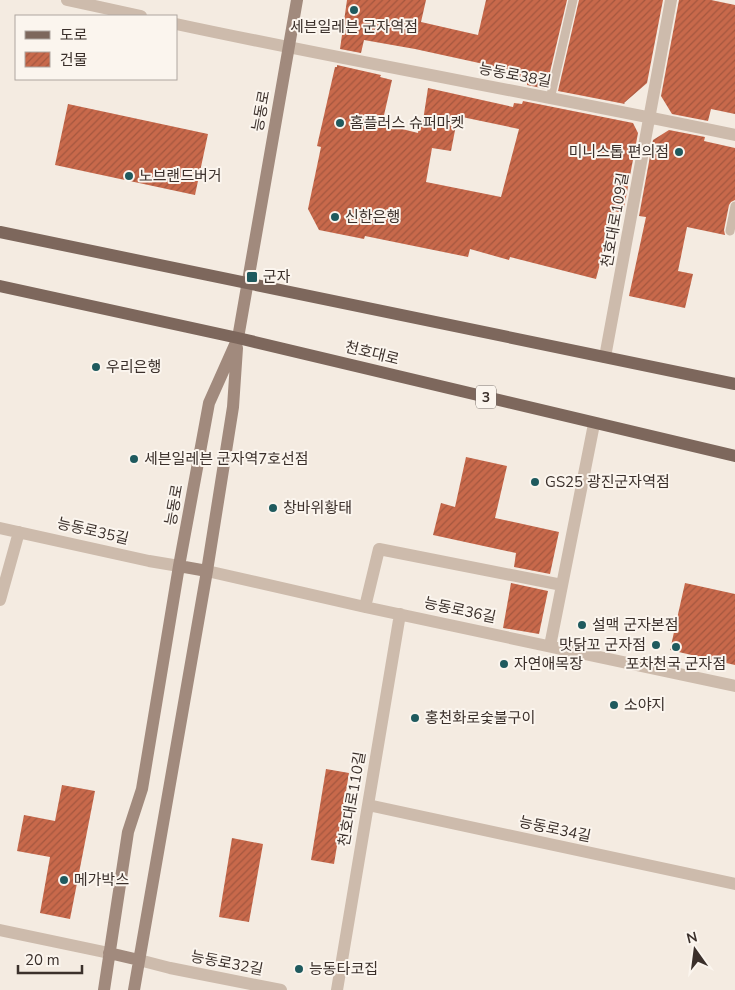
<svg xmlns="http://www.w3.org/2000/svg" width="735" height="990" viewBox="0 0 735 990" font-family="'Nunito Sans','Noto Sans KR',sans-serif">
  <style>
    .building { fill: url(#building-hatch); fill-rule: evenodd }
    .lines { fill: none; stroke-linecap: round; stroke-linejoin: round }
    .lane { stroke: #cdbbac; stroke-width: 9 }
    .street { stroke: #cdbbac; stroke-width: 12 }
    .secondary { stroke: #a18a7d; stroke-width: 12 }
    .primary { stroke: #7d675c; stroke-width: 12 }
    .poi-dot { fill: #1f5a5e; stroke: #fbf5ee; stroke-width: 2 }
    .labels { text-anchor: middle; stroke-width: 4; stroke-linejoin: round; paint-order: stroke }
    .shield { fill: #fbf5ee; stroke: #756b66; stroke-width: 1 }
    .shield-label { font-size: 14px; font-weight: bold; fill: #3b302b }
    .poi-label { font-size: 15px; fill: #3b302b; stroke: #fbf5ee; text-anchor: start }
    .street-label { font-size: 15px; fill: #3b302b; stroke: #fbf5ee }
  </style>
  <defs>
    <pattern id="building-hatch" width="6" height="6" patternUnits="userSpaceOnUse" patternTransform="scale(1.25)"><rect width="6" height="6" fill="#c8694b"/><path d="M-1 1l2-2M0 6l6-6M5 7l2-2" fill="none" stroke="#a4573f"/></pattern>
  </defs>
  <rect width="100%" height="100%" fill="#f4ebe1"/>
  <path class="building" d="M347,0H426L421,22L478,35L486,0H567L546,89L527,85V83L510,79L511,70L415,49L364,40L361,53L340,49Z
    M579,0H663L647,83L624,103L625,104L558,91Z
    M679,0H711L735,5V114L711,109L708,121L672,114L661,96Z
    M337,65L381,75L380,77L392,80L382,124L418,133L419,126L422,127L428,88L513,107L514,103L522,104L523,101L633,123L638,133L623,213L614,211L596,279L510,257L509,260L470,249L468,257L365,236L364,239L319,230L308,209L321,147L317,146L335,67H337ZM462,117L519,129L501,197L426,182L432,148L451,151L457,120L461,121Z
    M68,104L208,134L195,195L55,165Z
    M669,130L705,137L704,141L735,148V200L731,202L729,205L724,230L725,235L687,227L678,271L693,274L685,308L629,296L646,217L639,216L653,140Z
    M466,457L507,466L495,518L559,532L550,574L514,567L516,553L433,535L441,503L455,507Z
    M511,583L548,591L539,634L503,628Z
    M685,583L735,594V665L670,650Z
    M326,769L349,773L334,864L311,860Z
    M62,785L95,791L70,919L40,913L50,857L17,851L24,815L55,821Z
    M232,838L263,844L249,922L219,917Z"/>
  <g class="lines">
    <path class="lane" d="M550,99L573,0
      M730,231L735,206"/>
    <path class="street" d="M67,0L141,16
      M176,24C362,64 549,96 735,135
      M605,357L671,0
      M0,528L149,561L179,566
      M207,571L365,607L735,686
      M0,600L19,532
      M365,607L379,549L562,585
      M550,646L594,424
      M368,805L735,884
      M0,930L109,953
      M139,960L170,968L281,990
      M337,990L400,614"/>
    <path class="secondary" d="M179,566L207,571
      M109,953L139,960
      M104,990L128,832L142,789L179,566L209,403L238,338L297,0
      M134,990L207,571L233,407L237,348"/>
    <path class="primary" d="M0,232L735,384
      M0,286L238,338L735,456"/>
  </g>
  <g class="poi-dot">
    <circle cx="354" cy="10" r="5"/>
    <circle cx="340" cy="123" r="5"/>
    <circle cx="679" cy="152" r="5"/>
    <circle cx="129" cy="176" r="5"/>
    <circle cx="335" cy="217" r="5"/>
    <rect x="246" y="271" width="12" height="12" rx="2.5"/>
    <circle cx="96" cy="367" r="5"/>
    <circle cx="134" cy="459" r="5"/>
    <circle cx="535" cy="482" r="5"/>
    <circle cx="273" cy="508" r="5"/>
    <circle cx="582" cy="625" r="5"/>
    <circle cx="656" cy="645" r="5"/>
    <circle cx="676" cy="647" r="5"/>
    <circle cx="504" cy="664" r="5"/>
    <circle cx="614" cy="705" r="5"/>
    <circle cx="415" cy="718" r="5"/>
    <circle cx="64" cy="880" r="5"/>
    <circle cx="299" cy="969" r="5"/>
  </g>
  <g class="labels">
    <rect class="shield" x="476" y="385.5" width="20" height="23" rx="4"/>
    <g class="shield-label">
      <text x="486" y="402">3</text>
    </g>
    <g class="poi-label">
      <text x="354" y="32" text-anchor="middle">세븐일레븐 군자역점</text>
      <text x="350" y="128">홈플러스 슈퍼마켓</text>
      <text x="669" y="157" text-anchor="end">미니스톱 편의점</text>
      <text x="139" y="181">노브랜드버거</text>
      <text x="345" y="222">신한은행</text>
      <text x="263" y="282">군자</text>
      <text x="106" y="372">우리은행</text>
      <text x="144" y="464">세븐일레븐 군자역7호선점</text>
      <text x="545" y="487">GS25 광진군자역점</text>
      <text x="283" y="513">창바위황태</text>
      <text x="592" y="630">설맥 군자본점</text>
      <text x="646" y="650" text-anchor="end">맛닭꼬 군자점</text>
      <text x="514" y="669">자연애목장</text>
      <text x="676" y="669" text-anchor="middle">포차천국 군자점</text>
      <text x="624" y="710">소야지</text>
      <text x="425" y="723">홍천화로숯불구이</text>
      <text x="74" y="885">메가박스</text>
      <text x="309" y="974">능동타코집</text>
    </g>
    <g class="street-label">
      <text transform="translate(515 75) rotate(11)" y="5">능동로38길</text>
      <text transform="translate(261 111) rotate(-80)" y="5">능동로</text>
      <text transform="translate(615 220) rotate(-80)" y="5">천호대로109길</text>
      <text transform="translate(372 353) rotate(14)" y="5">천호대로</text>
      <text transform="translate(174 505) rotate(-80)" y="5">능동로</text>
      <text transform="translate(93 531) rotate(13)" y="5">능동로35길</text>
      <text transform="translate(460 610) rotate(12)" y="5">능동로36길</text>
      <text transform="translate(352 799) rotate(-80)" y="5">천호대로110길</text>
      <text transform="translate(555 829) rotate(12)" y="5">능동로34길</text>
      <text transform="translate(227 963) rotate(11)" y="5">능동로32길</text>
    </g>
  </g>
  <rect x="15" y="15" width="162" height="65" fill="#fbf5ee" stroke="#aea6a0"/>
  <rect x="25" y="31" width="25" height="8" fill="#7d675c" stroke="#aea6a0"/>
  <text x="60" y="40" font-size="15" fill="#3b302b">도로</text>
  <rect x="25" y="52" width="25" height="15" fill="url(#building-hatch)" stroke="#aea6a0"/>
  <text x="60" y="65" font-size="15" fill="#3b302b">건물</text>
  <g transform="translate(695 950) rotate(346)" stroke="#fbf5ee" stroke-width="4" paint-order="stroke">
  <path d="M0-4L9 19L0 12L-9 19Z" fill="#3b302b"/>
  <text y="-8" font-size="14" font-weight="bold" text-anchor="middle" fill="#3b302b">N</text>
  </g>
  <path d="M18 965v8h64v-8" fill="none" stroke="#3b302b" stroke-width="2.5"/>
  <text x="25" y="965" font-size="15" fill="#3b302b" stroke="#fbf5ee" stroke-width="4" paint-order="stroke">20 m</text>
</svg>
